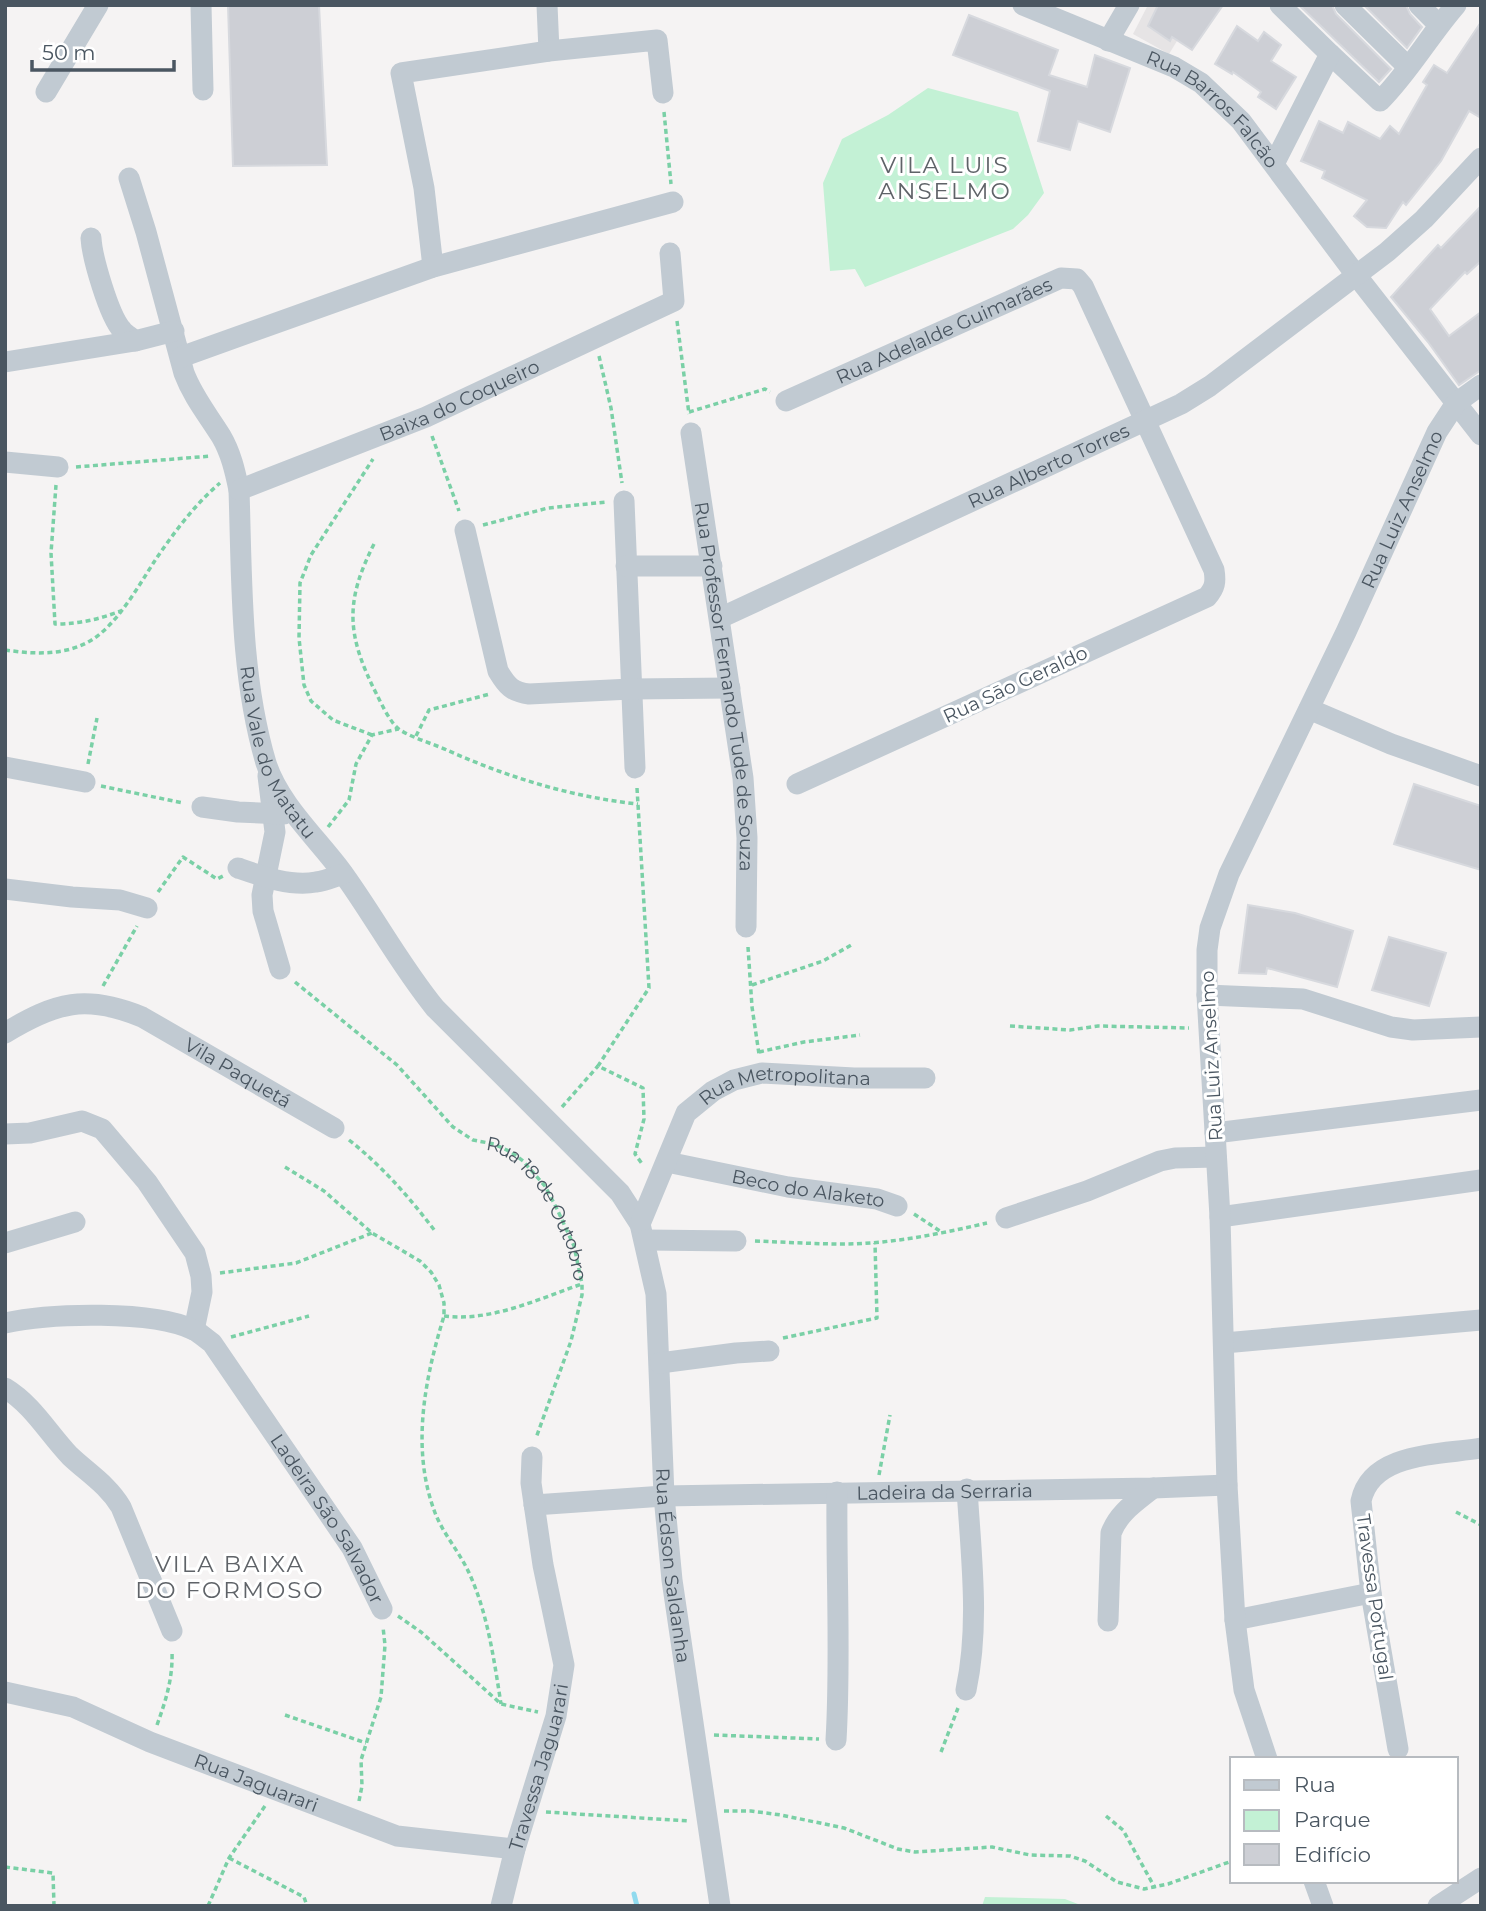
<svg xmlns="http://www.w3.org/2000/svg" width="1486" height="1911" viewBox="0 0 1486 1911" font-family="Montserrat,sans-serif">
  <style>
    .education { fill: #e6e4e5 }
    .green { fill: #c3f1d5 }
    .lines { fill: none; stroke-linecap: round; stroke-linejoin: round }
    .stream { stroke: #90daee; stroke-width: 5 }
    .building { fill: #cdcfd5; stroke: #d7d9de; stroke-width: 2 }
    .path { stroke: #7ad0a6; stroke-width: 3.5; stroke-dasharray: 5 3.5; stroke-linecap: butt }
    .minor { stroke: #c1cad2; stroke-width: 21 }
    .labels { text-anchor: middle; stroke-width: 6; stroke-linejoin: round; paint-order: stroke }
    .street-label { font-size: 19px; fill: #4a5661; stroke: #fff }
    .quarter-label { font-size: 23px; letter-spacing: 2px; fill: #5f6368; stroke: #fff }
  </style>
  <rect width="100%" height="100%" fill="#f5f3f3"/>
  <path class="education" d="M1148,5H1199L1169,54L1133,34Z"/>
  <path class="green" d="M928,88L1018,112L1044,193L1028,215L1013,229L865,287L855,269L830,271L823,183L842,139L888,115Z
    M985,1897L1065,1899L1083,1906H982Z"/>
  <g class="lines">
    <path class="stream" d="M634,1894L637,1906"/>
  </g>
  <path class="building" d="M228,5H319L327,165L233,166Z
    M1158,5H1223L1192,50L1172,37L1170,41L1148,26Z
    M1299,5H1332L1336,14L1391,69L1379,82Z
    M1364,5H1406L1410,14L1422,27L1407,48Z
    M969,15L1058,50L1049,75L1087,87L1095,55L1130,68L1110,132L1078,121L1070,150L1038,141L1050,91L953,55Z
    M1481,22V118L1469,111L1441,161L1406,205L1403,202L1386,228L1367,227L1354,216L1367,200L1322,178L1325,171L1301,161L1319,121L1343,133L1348,122L1380,139L1390,126L1399,134L1427,85L1423,82L1434,65L1447,73Z
    M1237,26L1258,41L1264,32L1281,45L1271,61L1296,77L1276,109L1258,97L1261,92L1233,72L1232,74L1215,64Z
    M1481,206V261L1467,274L1465,272L1430,309L1449,336L1481,312V370L1459,385L1428,342L1391,297L1438,245L1441,248Z
    M1414,784L1481,806V870L1394,844Z
    M1248,905L1295,913L1353,931L1337,987L1267,968L1266,974L1239,973Z
    M1389,937L1446,953L1429,1006L1372,990Z"/>
  <g class="lines">
    <g class="path">
      <path d="M664,112L671,184"/>
      <path d="M677,321L689,414"/>
      <path d="M599,356L611,408L622,483"/>
      <path d="M689,412L765,389L770,392"/>
      <path d="M432,436L459,511"/>
      <path d="M76,467L211,456"/>
      <path d="M56,485L51,553L55,624C80,624 99,619 121,611"/>
      <path d="M483,525L548,508L606,502"/>
      <path d="M374,544C344,603 347,636 377,695C382,705 391,724 400,730C415,739 434,744 449,751C510,778 572,797 638,804"/>
      <path d="M5,650C33,654 64,656 90,641C116,626 138,587 154,562C172,535 195,504 220,483"/>
      <path d="M372,735L333,720L311,701L304,685L299,638L300,583L311,555L373,459"/>
      <path d="M416,736L429,710L490,694"/>
      <path d="M88,764L97,718"/>
      <path d="M101,786L183,803"/>
      <path d="M637,788L649,988L598,1066L643,1088L644,1119L635,1154L643,1165"/>
      <path d="M328,827L349,800L356,764L372,735L398,729"/>
      <path d="M158,892L183,857L217,879L223,876"/>
      <path d="M748,947L752,1007L759,1054"/>
      <path id="s1" d="M295,982L397,1065L453,1127L473,1140L494,1144L511,1152L523,1161L545,1186L557,1209L574,1246L582,1284V1295L571,1341L536,1438"/>
      <path d="M752,985L823,961L853,944"/>
      <path d="M103,986L137,926"/>
      <path d="M1010,1026L1070,1030L1098,1026L1189,1028"/>
      <path d="M759,1052L804,1042L860,1035"/>
      <path d="M562,1107L598,1066"/>
      <path d="M349,1140C383,1167 409,1197 435,1231"/>
      <path d="M285,1167L324,1191L372,1233L420,1261L431,1272L439,1285L444,1303V1316C425,1378 411,1447 434,1510C442,1533 460,1552 470,1575C488,1615 494,1660 501,1704"/>
      <path d="M914,1214L943,1233"/>
      <path d="M755,1241C784,1242 813,1244 842,1244C891,1244 939,1234 987,1223"/>
      <path d="M220,1273L296,1263L372,1233"/>
      <path d="M444,1316C491,1322 538,1299 582,1284"/>
      <path d="M231,1337L309,1316"/>
      <path d="M783,1338L877,1318L875,1243"/>
      <path d="M879,1475L890,1415"/>
      <path d="M1456,1512L1481,1525"/>
      <path d="M398,1616L421,1632L501,1704L538,1712"/>
      <path d="M285,1715L366,1743"/>
      <path d="M157,1725C166,1700 173,1678 172,1651"/>
      <path d="M714,1735L819,1739"/>
      <path d="M941,1752L958,1708"/>
      <path d="M359,1801L362,1786L361,1760L381,1697L385,1645L383,1627"/>
      <path d="M724,1811H751L781,1815L844,1828L898,1849L915,1852L992,1847L1030,1855L1070,1856L1085,1861L1117,1882L1144,1889L1168,1884L1232,1861"/>
      <path d="M546,1812L689,1821"/>
      <path d="M1106,1816L1123,1830L1155,1888"/>
      <path d="M229,1858L304,1897L307,1906"/>
      <path d="M5,1867L53,1873L54,1906"/>
      <path d="M208,1906L229,1858L265,1806"/>
    </g>
    <g class="minor">
      <path d="M201,5L203,90"/>
      <path d="M547,5L549,51"/>
      <path id="s2" d="M1023,5L1174,67L1201,83L1241,121L1356,275L1481,435"/>
      <path d="M1345,5L1408,67"/>
      <path d="M1419,5L1439,25"/>
      <path d="M1108,41L1129,5"/>
      <path d="M1330,54L1380,101C1409,72 1429,36 1456,5"/>
      <path d="M46,92L98,5"/>
      <path d="M1274,164L1330,54L1280,5"/>
      <path id="s3" d="M129,178L146,232L184,373C193,397 208,415 221,436C231,453 235,471 239,490C242,581 240,675 266,763C279,804 317,838 342,872C374,916 400,965 435,1008L620,1193L640,1224L656,1294L664,1496L672,1580L720,1906"/>
      <path d="M91,238C92,257 109,316 122,330C125,334 131,337 135,341"/>
      <path d="M433,267L424,188L401,73L549,51L657,40L663,93"/>
      <path d="M181,357L433,267L673,202"/>
      <path d="M5,362L135,341L174,331"/>
      <path id="s4" d="M786,401L1061,278L1077,279L1083,286L1214,570C1216,582 1215,588 1207,597L797,784"/>
      <path id="s5" d="M691,433L743,778L747,838L746,927"/>
      <path d="M5,462L58,467"/>
      <path id="s6" d="M239,490L426,417L674,301L670,253"/>
      <path d="M624,501L635,768"/>
      <path d="M465,530L498,671C507,686 512,692 529,694L631,689L730,688"/>
      <path d="M626,566H712"/>
      <path id="s7" d="M720,618L1181,404L1210,386L1387,252L1424,219L1481,158"/>
      <path d="M1309,709L1391,744L1481,776"/>
      <path d="M5,767L85,782"/>
      <path d="M268,776L275,832L262,895L263,911L280,969"/>
      <path d="M202,807L238,812L284,814"/>
      <path d="M238,868C261,876 291,887 316,882C325,881 334,877 343,874"/>
      <path d="M5,889L72,897L120,900L147,908"/>
      <path d="M1207,995L1303,999L1391,1027L1413,1030L1481,1027"/>
      <path id="s8" d="M5,1033C56,1002 86,994 142,1017L334,1128"/>
      <path d="M1215,1133L1481,1100"/>
      <path d="M5,1134L30,1133L82,1121L102,1129L147,1182L195,1253L201,1276L202,1292L194,1330"/>
      <path id="s9" d="M667,1162L788,1187L877,1199L897,1206"/>
      <path d="M1220,1217L1481,1180"/>
      <path d="M1006,1218L1087,1191L1160,1161L1175,1158L1216,1157"/>
      <path id="s10" d="M640,1224L686,1113L713,1091L734,1080L762,1073L854,1078H925"/>
      <path d="M646,1240L736,1241"/>
      <path d="M5,1243L75,1222"/>
      <path id="s11" d="M5,1323C50,1313 153,1310 194,1330C200,1333 206,1339 212,1343L352,1548L382,1609"/>
      <path d="M1224,1343L1481,1320"/>
      <path d="M660,1363L736,1353L769,1351"/>
      <path d="M5,1388C33,1405 48,1433 70,1456C88,1473 108,1485 121,1507L172,1631"/>
      <path id="s12" d="M534,1505L664,1496L1153,1488L1227,1485"/>
      <path d="M1235,1620L1371,1593"/>
      <path d="M1108,1621L1111,1533C1119,1512 1136,1502 1153,1488"/>
      <path d="M966,1690C980,1625 971,1555 967,1489"/>
      <path id="s13" d="M5,1692L73,1707L150,1742L397,1836L515,1849"/>
      <path d="M836,1740C841,1657 836,1575 837,1492"/>
      <path d="M1398,1749L1371,1593L1361,1501C1371,1452 1440,1455 1481,1448"/>
      <path id="s14" d="M1267,1759L1244,1690L1235,1620L1227,1485L1220,1217L1207,995V950L1210,928L1229,874L1346,632L1437,432L1456,403L1481,385"/>
      <path d="M1314,1881L1323,1906"/>
      <path id="s15" d="M501,1906L515,1849L556,1716L564,1665L543,1565L531,1483L532,1457"/>
      <path d="M1438,1906L1481,1878"/>
    </g>
  </g>
  <g class="labels">
    <g class="street-label">
      <text dy="7" stroke="none"><textPath href="#s2" startOffset="220">Rua Barros Falcão</textPath></text>
      <text dy="7" stroke="none"><textPath href="#s4" startOffset="173">Rua Adelalde Guimarães</textPath></text>
      <text dy="7" stroke="none"><textPath href="#s6" startOffset="238">Baixa do Coqueiro</textPath></text>
      <text dy="7" stroke="none"><textPath href="#s7" startOffset="362">Rua Alberto Torres</textPath></text>
      <text dy="7" stroke="none"><textPath href="#s14" startOffset="1297">Rua Luiz Anselmo</textPath></text>
      <text transform="translate(1015 684) rotate(-25)" y="7">Rua Sāo Geraldo</text>
      <text dy="7" stroke="none"><textPath href="#s5" startOffset="256">Rua Professor Fernando Tude de Souza</textPath></text>
      <text dy="7" stroke="none"><textPath href="#s3" startOffset="602">Rua Vale do Matatu</textPath></text>
      <text transform="translate(1211 1056) rotate(-93)" y="7">Rua Luiz Anselmo</text>
      <text dy="7" stroke="none"><textPath href="#s8" startOffset="256">Vila Paquetá</textPath></text>
      <text dy="7" stroke="none"><textPath href="#s10" startOffset="228">Rua Metropolitana</textPath></text>
      <text dy="7" stroke="none"><textPath href="#s9" startOffset="144">Beco do Alaketo</textPath></text>
      <text dy="7" stroke="none"><textPath href="#s1" startOffset="341">Rua 18 de Outobro</textPath></text>
      <text dy="7" stroke="none"><textPath href="#s12" startOffset="411">Ladeira da Serraria</textPath></text>
      <text dy="7" stroke="none"><textPath href="#s11" startOffset="424">Ladeira São Salvador</textPath></text>
      <text dy="7" stroke="none"><textPath href="#s3" startOffset="1549">Rua Édson Saldanha</textPath></text>
      <text transform="translate(1375 1597) rotate(82)" y="7">Travessa Portugal</text>
      <text dy="7" stroke="none"><textPath href="#s15" startOffset="144">Travessa Jaguarari</textPath></text>
      <text dy="7" stroke="none"><textPath href="#s13" startOffset="268">Rua Jaguarari</textPath></text>
    </g>
    <g class="quarter-label">
      <text x="945" y="173">VILA LUIS<tspan x="945" dy="26">ANSELMO</tspan></text>
      <text x="230" y="1572">VILA BAIXA<tspan x="230" dy="26">DO FORMOSO</tspan></text>
    </g>
  </g>
  <rect width="1486" height="1911" fill="none" stroke="#4a5661" stroke-width="14"/>
  <rect x="1230" y="1757" width="228" height="126" fill="#ffffff" stroke="#b7bbc0" stroke-width="2"/>
  <rect x="1244" y="1780" width="35" height="10" fill="#c1cad2" stroke="#b7bbc0" stroke-width="2"/>
  <text x="1294" y="1792" font-size="21" fill="#4a5661">Rua</text>
  <rect x="1244" y="1810" width="35" height="21" fill="#c3f1d5" stroke="#b7bbc0" stroke-width="2"/>
  <text x="1294" y="1827" font-size="21" fill="#4a5661">Parque</text>
  <rect x="1244" y="1844" width="35" height="21" fill="#cdcfd5" stroke="#b7bbc0" stroke-width="2"/>
  <text x="1294" y="1862" font-size="21" fill="#4a5661">Edifício</text>
  <path d="M32 60v10h142v-10" fill="none" stroke="#4a5661" stroke-width="3.5"/>
  <text x="42" y="60" font-size="21" fill="#4a5661" stroke="#ffffff" stroke-width="5" paint-order="stroke">50 m</text>
</svg>
